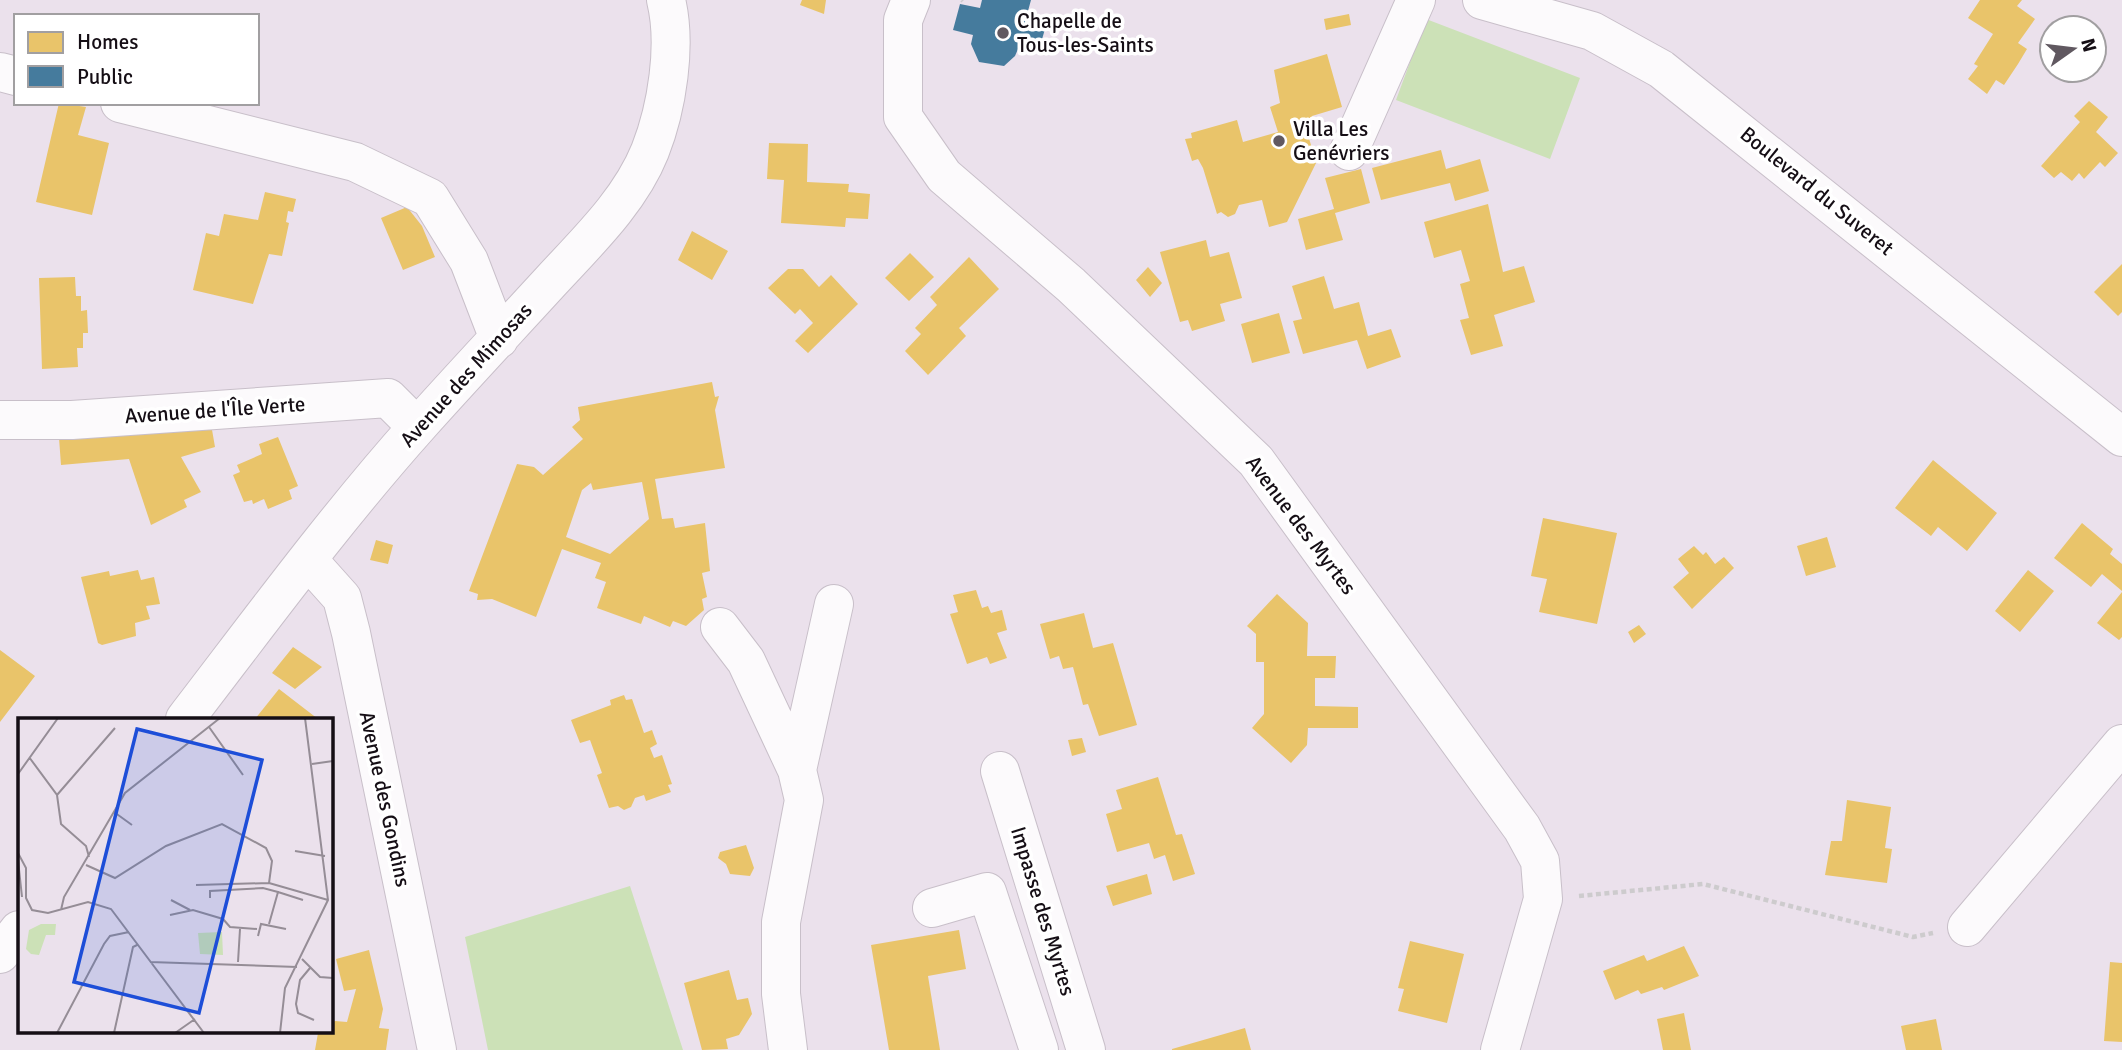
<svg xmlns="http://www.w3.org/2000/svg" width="2122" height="1050" viewBox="0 0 2122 1050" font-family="Signika,sans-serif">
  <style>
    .pitch { fill: #cce1b7 }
    .homes { fill: #e9c46a; fill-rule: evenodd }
    .public { fill: #457b9d }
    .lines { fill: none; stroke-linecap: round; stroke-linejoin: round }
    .minor-casing { stroke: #c8bfc9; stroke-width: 40 }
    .path { stroke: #cdcbcd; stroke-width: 4.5; stroke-dasharray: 5 3.5; stroke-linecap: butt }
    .minor { stroke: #fcfafc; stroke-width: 38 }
    .poi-dot { fill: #605860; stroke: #fff; stroke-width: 2.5 }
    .labels { text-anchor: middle; stroke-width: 7; stroke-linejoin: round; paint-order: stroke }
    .poi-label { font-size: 21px; fill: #150e15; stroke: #fff; text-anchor: start }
    .street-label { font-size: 21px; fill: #150e15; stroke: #fff }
    .inset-road { fill: none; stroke: #958d96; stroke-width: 2 }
    .view { fill: #1d4ed8; fill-opacity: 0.15; stroke: #1d4ed8; stroke-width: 3.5 }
    .inset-edge { fill: none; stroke: #150e15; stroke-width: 3.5 }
  </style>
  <rect width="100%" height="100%" fill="#ebe1ec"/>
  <path class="pitch" d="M1426,19L1580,78L1550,159L1396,100Z
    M630,886L683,1050H488L465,937Z"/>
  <path class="homes" d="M802,0H826L824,14L800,5Z
    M1980,0H2022L2017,6L2035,19L2018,43L2027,49L2018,64L2004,85L1996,80L1987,94L1968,79L1978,66L1974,64L1993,34L1968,18Z
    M1349,14L1351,25L1326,30L1324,19Z
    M1327,54L1342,107L1312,116L1316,129L1307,132L1315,158L1319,157L1287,222L1269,227L1262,200L1239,205L1235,214L1228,217L1221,212L1217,214L1203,168L1198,159L1192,161L1185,139L1192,138L1191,133L1237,120L1243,142L1278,132L1270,107L1280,103L1274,70Z
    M2089,101L2108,117L2096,132L2118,153L2105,167L2100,162L2084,179L2079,173L2072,181L2061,172L2054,178L2041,166L2080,122L2074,116Z
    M59,103L86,107L78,135L109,143L92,215L36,202Z
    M769,143L808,144L807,182L849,184L848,192L870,194L868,219L846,218L845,227L781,223L784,180L767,179Z
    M1441,150L1446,169L1480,159L1489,191L1455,201L1450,183L1381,200L1372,168Z
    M1361,169L1370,203L1335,213L1343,240L1306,250L1298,219L1334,209L1325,178Z
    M265,192L296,199L293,212L288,211L286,222L289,223L282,256L269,254L253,304L193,290L206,233L219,236L224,214L258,220Z
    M1488,204L1503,272L1524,266L1535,302L1494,315L1503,346L1471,355L1460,320L1469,318L1460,284L1470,281L1461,250L1434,258L1424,222Z
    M407,207L422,226L435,257L403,270L381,218Z
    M692,231L728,251L712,280L678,260Z
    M1206,240L1210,257L1229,252L1242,298L1220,304L1225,321L1192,331L1188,320L1180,322L1160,252Z
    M910,253L934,277L909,301L885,278Z
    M969,257L999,289L959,328L966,336L928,375L905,351L921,334L915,328L937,305L930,297Z
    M2122,264V312L2118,316L2094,292Z
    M1148,267L1162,283L1150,297L1136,280Z
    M788,269H803L819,287L831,275L858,304L808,353L795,341L813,323L800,309L795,314L768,288Z
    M1324,276L1334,309L1359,302L1368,336L1391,329L1401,357L1367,369L1357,340L1303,354L1293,321L1302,319L1292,286Z
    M75,277L76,296H81V311L87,310L88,333H83V348H77L78,367L42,369L39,278Z
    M1279,313L1290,353L1252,363L1241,324Z
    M712,382L715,397L719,396L715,410L725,468L655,479L662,519L673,518L675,528L705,523L710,571L702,573L707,597L702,599L704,610L686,626L673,621L670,627L644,616L641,624L597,608L606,582L595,578L601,563L562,549L536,617L492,599L477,600L478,594L469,591L517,464L534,467L543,475L583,439L572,427L580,420L578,407ZM642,482L649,519L610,554L566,537L582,490L591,483L593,490Z
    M211,424L215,447L181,457L201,492L184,500L187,507L151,525L129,459L61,465L59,438Z
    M278,437L298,486L289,490L292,499L268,509L264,499L253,504L252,500L244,502L233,475L240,472L237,465L262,454L259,444Z
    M1933,460L1997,513L1967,551L1938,527L1931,536L1895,508Z
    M1543,518L1617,533L1597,624L1539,612L1547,579L1531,576Z
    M2082,523L2113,549L2110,554L2122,564V591L2102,574L2091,587L2054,558Z
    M1827,537L1836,567L1806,576L1797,546Z
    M376,540L393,545L388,564L370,560Z
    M1694,546L1703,555L1706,552L1715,564L1724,557L1734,568L1692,609L1673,587L1689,573L1678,559Z
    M138,570L141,580L154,577L160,604L146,606L150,619L135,623L136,636L102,645L98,643L81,577L109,571L110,576Z
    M2028,570L2054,591L2020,632L1995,611Z
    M976,590L982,608L988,606L991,613L1002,610L1007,630L997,633L1007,658L990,664L987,657L967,664L950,614L958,612L953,595Z
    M2122,592V637L2119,640L2097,623Z
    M1277,594L1308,623L1307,656H1336L1335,678H1315V706L1358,707V728H1308L1307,745L1291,763L1252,728L1264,714V662H1256V634L1247,626Z
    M1084,613L1093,648L1113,643L1137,725L1099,736L1088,704L1083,705L1073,667L1063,669L1059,656L1050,659L1040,624Z
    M1639,625L1646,634L1634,643L1628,632Z
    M293,647L322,667L295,689L272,673Z
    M0,650L35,676L0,722Z
    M279,689L318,719H255Z
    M624,695L626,700L632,699L644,733L652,730L657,744L650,748L654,758L662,755L672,784L668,785L671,792L646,801L644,795L635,798L631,807L624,810L618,806L609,808L597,775L602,773L590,740L580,743L571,720L611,705L610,700Z
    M1082,738L1086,752L1072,756L1068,740Z
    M1158,777L1176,835L1182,834L1195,874L1173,881L1165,855L1154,859L1149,843L1117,852L1106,814L1122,809L1116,790Z
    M1847,800L1891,807L1885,848L1892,849L1887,883L1825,875L1831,841H1842Z
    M746,845L754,868L750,876L730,874L726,864L718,858L720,852Z
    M1147,874L1152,894L1113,906L1106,886Z
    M959,930L966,969L928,976L940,1050H889L871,945Z
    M1410,941L1464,954L1447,1023L1398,1011L1404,989L1398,988Z
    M1684,946L1699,976L1664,990L1662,987L1641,994L1638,990L1615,1000L1603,971L1644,955L1647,961Z
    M369,950L383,1009L379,1028L389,1029L386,1050H315L318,1033L331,1031V1024L335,1021L347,1022L356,989L344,991L336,959Z
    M2110,962L2122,963V1042L2104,1041Z
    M729,970L737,1000L748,998L752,1014L739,1035L726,1039L728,1049L702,1050L684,983Z
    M1684,1013L1691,1050H1663L1657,1019Z
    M1936,1019L1942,1050H1906L1901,1026Z
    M1245,1028L1251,1050H1172V1049Z"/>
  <path class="public" d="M982,0H1031L1025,22L1045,29L1038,53L1018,49L1015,56L1004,66L979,62L971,44L973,35L953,30L960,4L980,8Z"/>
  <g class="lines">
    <defs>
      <path id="minor" d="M911,0L903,20V117L944,176L1071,285L1256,461L1522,828L1540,861L1543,899L1500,1050
        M1482,0L1592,31L1661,69L2122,437
        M0,72L16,76
        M120,103L355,162L430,198L469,261L499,339
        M1349,151L1416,0
        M0,420H72L388,398L417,427
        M308,560L342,598L351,633L437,1050
        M720,627L746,661L797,770L804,800L781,922V994L788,1050
        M185,719C261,620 335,519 419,425C462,377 507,329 551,281C587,242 630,201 650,151C667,108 677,45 666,0
        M797,770L834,604
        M1000,771L1086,1050
        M932,908L987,892L1039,1050
        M1967,927L2122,744
        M0,954L19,930"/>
    </defs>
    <use href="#minor" class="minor-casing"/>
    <path class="path" d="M962,0L963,1
      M1579,896L1703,884L1913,937L1933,933"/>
    <use href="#minor" class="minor"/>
  </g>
  <g class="poi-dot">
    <circle cx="1003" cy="33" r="7"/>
    <circle cx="1279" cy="141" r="7"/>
  </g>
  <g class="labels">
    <g class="poi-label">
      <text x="1017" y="28">Chapelle de<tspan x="1017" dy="24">Tous-les-Saints</tspan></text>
      <text x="1293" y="136">Villa Les<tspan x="1293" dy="24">Genévriers</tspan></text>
    </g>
    <g class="street-label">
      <text transform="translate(1817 191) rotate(39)" y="7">Boulevard du Suveret</text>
      <text transform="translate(466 375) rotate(-48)" y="7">Avenue des Mimosas</text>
      <text transform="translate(215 410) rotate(-4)" y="7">Avenue de l'Île Verte</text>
      <text transform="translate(1301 525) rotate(53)" y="7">Avenue des Myrtes</text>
      <text transform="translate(385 799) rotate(78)" y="7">Avenue des Gondins</text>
      <text transform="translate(1043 911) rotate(73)" y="7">Impasse des Myrtes</text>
    </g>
  </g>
  <g transform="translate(18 718)">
    <rect width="315" height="315" fill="#ebe1ec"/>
    <path d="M23,206H38L37,217H28L21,237L13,236L8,231L11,212Z" fill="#cce1b7"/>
    <path d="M204,214L205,237L182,236L180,215Z" fill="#cce1b7"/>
    <path class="inset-road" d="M191,9L225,57M11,39L39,77L43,106L68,128L71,139M294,46L315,43M0,56L40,0M39,77L97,10M96,94L114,107M277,133L307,138M0,135L8,150V180L14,192L30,195L70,184L93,191L186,315M0,142L4,179M68,147L97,160L148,128L204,106L248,130L254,143L251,165L310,182M178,167L251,165M260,174L285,182M192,180V173L245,170L260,174L251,206M153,182L172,192M43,192L46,179L107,75L202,0M152,197L175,192L205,201L212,209L239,211M240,218L243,206L268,211M284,241L302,259L315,260M132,244L279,249M220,244L222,211M292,250L282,262L278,286L280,295L296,302M39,315L86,226L92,218L111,214M96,315L115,229L119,227M157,315L177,301M262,315L267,270L310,182L287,0"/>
    <path class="view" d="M119,11L244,42L181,295L56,264Z"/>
    <rect width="315" height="315" class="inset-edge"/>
  </g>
  <rect x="14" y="14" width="245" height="91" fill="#ffffff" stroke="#a19fa1" stroke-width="2"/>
  <rect x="28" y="32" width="35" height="21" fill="#e9c46a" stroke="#a19fa1" stroke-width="2"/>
  <text x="77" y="49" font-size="21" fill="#150e15">Homes</text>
  <rect x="28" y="66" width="35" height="21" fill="#457b9d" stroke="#a19fa1" stroke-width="2"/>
  <text x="77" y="84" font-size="21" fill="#150e15">Public</text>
  <g transform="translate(2073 49) rotate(76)"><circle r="33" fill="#ffffff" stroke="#a19fa1" stroke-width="2"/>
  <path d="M0-5L12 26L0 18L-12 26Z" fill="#605860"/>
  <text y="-10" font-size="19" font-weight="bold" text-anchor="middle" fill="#150e15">N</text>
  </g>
</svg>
